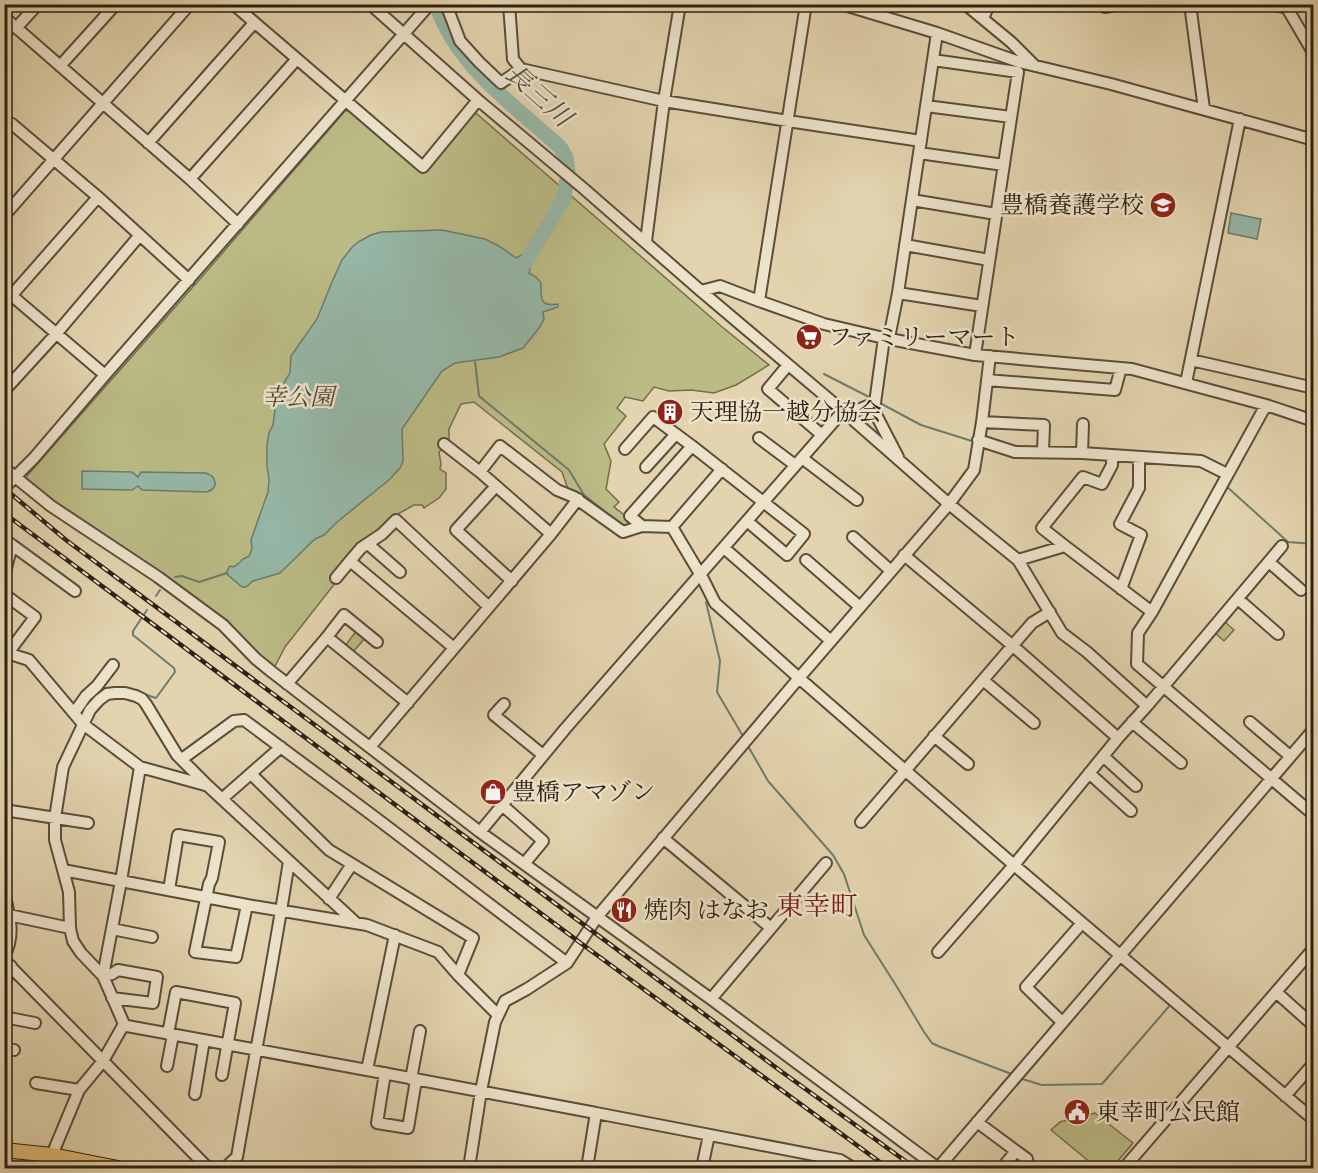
<svg xmlns="http://www.w3.org/2000/svg" width="1318" height="1173" viewBox="0 0 1318 1173" font-family="'Sorts Mill Goudy','Noto Serif JP',serif">
  <style>
    .green { fill: #bbbb85; stroke: #746e4c; stroke-width: 1.5 }
    .water { fill: #96b8a8; stroke: #6c7c6c; stroke-width: 1.5 }
    .lines { fill: none; stroke-linecap: round; stroke-linejoin: round }
    .stream { stroke: #6c7c6c; stroke-width: 2 }
    .river { stroke: #96b8a8; stroke-width: 15 }
    .minor-casing { stroke: #5a4e3a; stroke-width: 14 }
    .major-casing { stroke: #2c2113; stroke-width: 16 }
    .minor { stroke: #ede3cb; stroke-width: 10 }
    .major { stroke: #e2ba78; stroke-width: 14 }
    .rail-casing { stroke: #2c2113; stroke-width: 4.5 }
    .rail { stroke: #ede3cb; stroke-width: 2; stroke-dasharray: 7; stroke-linecap: butt }
    .labels { text-anchor: middle; stroke-width: 5; stroke-linejoin: round; paint-order: stroke }
    .poi-label { font-size: 24px; fill: #2c2113; stroke: #ede3cb; text-anchor: start }
    .park-label { font-size: 24px; font-style: italic; fill: #504830; stroke: #ede3cb }
    .water-label { font-size: 26px; font-style: italic; fill: #4c4e40; stroke: #ede3cb }
    .quarter-label { font-size: 27px; fill: #7a1f14; stroke: #ede3cb }
  </style>
  <rect width="100%" height="100%" fill="#e3d4af"/>
  <filter id="stains"><feTurbulence type="fractalNoise" baseFrequency=".00333" numOctaves="4"/><feColorMatrix values="0 0 0 0 .2 0 0 0 0 .09 0 0 0 0 .02 0 0 0 .5 -.17"/></filter>
  <radialGradient id="worn" r=".72"><stop offset=".6" stop-color="#630" stop-opacity="0"/><stop offset="1" stop-color="#630" stop-opacity=".3"/></radialGradient>
  <path class="green" d="M350,110L423,172L472,114H477L721,326L769,365L736,385L714,393L691,390L669,391L654,387L643,401L625,397L617,408L626,416L604,444L611,461L606,489L619,502L614,507L636,524L623,528L569,492L562,472L474,402L461,404L449,429V442L439,452L441,464L440,469L446,473V489L439,498L424,508L422,505H414L398,514H395L378,532L336,582L285,647L274,668L25,480L26,477L206,272L345,111Z
    M1224,621L1234,630L1224,641L1214,632Z
    M356,631L365,638L353,652L345,646Z
    M1095,1113L1133,1143L1112,1168H1097L1051,1130L1060,1122Z"/>
  <path class="water" d="M1231,213L1261,219L1257,239L1228,233Z
    M442,230L485,239L499,246L516,258L522,255L531,263L529,273L536,277L541,283C541,298 539,307 558,304V307L543,312L544,319L539,328L523,348L499,357L455,363L442,371L402,429L403,461L400,468L390,479L336,523L324,535L315,539L280,573L253,581L246,587H242L228,575L227,571L230,566L233,567L237,565L243,559L249,556L252,549L251,540L268,492L269,479L267,466V445L269,433L273,425L276,402L285,381L290,373L291,356L317,319L332,282L342,260L353,246L360,241L371,235L381,232Z
    M82,471L132,472L138,477L141,472L206,473L212,476C218,483 215,490 206,492L142,490L138,486L132,490L82,489Z
    M8,1157L44,1160L54,1168H5L4,1160Z"/>
  <g class="lines">
    <path class="stream" d="M475,361L479,396L569,470L584,495L625,527H627
      M824,374L873,399
      M878,402L921,425L975,442
      M1225,485L1288,542L1314,544
      M175,577L182,576L199,582L227,573
      M156,596L160,590
      M706,602L720,661L717,692L744,738
      M144,694L156,698L175,672L174,668L133,635V631L147,610
      M748,746L768,781L833,855L844,874L864,935L897,987L924,1032L932,1043L938,1046L1014,1075
      M54,791L58,767
      M1019,1078L1042,1085L1102,1084L1171,1004"/>
    <path class="river" d="M436,4C457,67 513,104 560,147L566,157L568,171L564,198L526,262"/>
    <defs>
      <path id="minor" d="M233,4L423,167L478,100
        M370,4L478,100L583,188L701,291L843,411L949,504L1018,560L1062,633L1087,652L1147,706
        M446,4L460,41L479,62L501,83L521,69
        M509,4L513,59L521,69L664,101L788,121L921,141
        M806,4L759,301L824,324L884,338L975,355L1132,369L1266,405L1314,421
        M841,4L937,33L1019,62L1111,84L1314,140
        M965,4L1011,42L1035,66
        M1105,4V7L1121,4
        M1190,4L1204,109
        M1271,4L1287,8L1314,54
        M4,17L190,179L238,224
        M983,19L989,4
        M16,28L38,4
        M933,60L1018,72L975,355
        M60,66L116,4
        M926,106L1011,117
        M4,132L12,124L98,197L189,280
        M148,143L254,23
        M919,153L1004,165
        M190,179L296,60
        M912,200L996,214
        M4,216L190,4
        M646,241L664,101L680,4
        M905,245L989,260
        M4,289L105,375
        M701,291L720,286L759,301
        M898,293L982,306
        M4,304L98,197
        M889,338L898,293L937,33
        M1191,360L1314,388
        M788,365L768,389L822,435
        M987,380L1115,390L1121,368
        M1186,383L1240,119
        M4,391L56,334L140,235
        M871,405L898,457
        M1266,405L1152,612L1138,633L1137,664L1314,815
        M982,422L1044,425L1043,452
        M759,438L795,465
        M978,440L1015,452L1082,453L1201,461L1227,474
        M625,449L653,417L692,446
        M1082,453L1083,424
        M802,458L857,500
        M646,467L676,434
        M4,468L51,506L158,577L223,625L256,659L272,672L480,832L711,999L938,1168
        M480,472L500,446L557,490L574,497L623,532L642,526L672,527L703,579L715,603L799,678L1014,865L1314,1120
        M496,486L456,530L512,581
        M4,488L34,458L105,375L430,4
        M642,526L630,516L692,446L804,534L787,555L747,521
        M672,527L722,469
        M551,534L578,499
        M853,537L891,571
        M4,539L12,545L4,576
        M368,544L400,572
        M12,545L75,591
        M1065,546L1042,528L1083,477L1102,484L1112,465V455
        M724,548L831,641
        M904,555L1013,646L1118,738
        M806,560L860,607
        M1018,560L1065,546L1152,612
        M1269,562L1301,590
        M336,578L350,561
        M1121,589L1141,535L1120,524L1139,488V457
        M4,594L35,617L8,653
        M1238,599L1278,634
        M327,637L344,615L377,642
        M454,648L350,561L361,548L382,534L396,520L489,607
        M4,652L29,660L83,724L140,767L205,785
        M983,680L1034,723
        M287,684L327,637L408,703
        M504,704L494,715L543,755
        M74,713L86,696L97,686L113,665
        M1132,722L1181,763
        M1250,722L1290,756
        M934,736L968,764
        M370,747L551,534L480,472L444,444
        M1103,756L1136,786
        M182,759L234,721L244,720L372,815L567,963
        M1089,773L1131,811
        M251,774L329,850L473,938L458,975
        M223,798L281,747
        M502,805L543,841L524,864
        M4,810L88,823
        M861,822L1032,623L1050,612
        M480,832L565,729L843,411L853,412L875,403L884,338
        M663,838L771,928L711,999
        M63,870L247,905L367,925L438,952L458,975L498,1015
        M169,890L178,835L219,842L212,878L209,884L195,952L236,957L247,905
        M4,893C9,913 16,936 4,956
        M329,899L352,864
        M4,914L70,928
        M356,923L208,786L177,755L146,704L142,699L136,696L125,693H115L107,694L99,700L90,710L63,767L55,818V840L69,892L70,928L73,941L81,953L103,976L124,1024L127,1026L367,1070L596,1113
        M771,928L826,863
        M112,929L152,937
        M938,952L1014,865L1118,738L1147,706L1282,546
        M4,960L208,1168
        M4,985L11,966
        M1276,992L1314,1026
        M112,998L153,1003L157,977L118,970L112,974L103,976L121,881L140,767
        M4,1017L35,1023
        M1062,1022L1026,987L1082,923
        M168,1034L176,992L235,1003L222,1075
        M4,1048L14,1050
        M167,1066L173,1035
        M367,1070L395,935
        M385,1073L377,1123L408,1128L416,1080
        M411,1079L420,1031
        M36,1083L79,1090
        M195,1094L204,1040
        M1285,1096L1314,1063
        M977,1122L1016,1151L1002,1168
        M1016,1151L1027,1159
        M67,1168L52,1155L79,1090L103,1061L124,1024
        M225,1168L237,1157C254,1058 274,960 289,861
        M469,1168L481,1091L495,1022L505,1001L527,989L567,963L597,917L799,678L949,504L974,470L982,422L990,356
        M587,1168L596,1113L840,1160L853,1168
        M702,1168L709,1135
        M938,1168L1314,729
        M1124,1168L1314,948"/>
      <path id="major" d="M4,1150L52,1155L118,1168"/>
    </defs>
    <use href="#minor" class="minor-casing"/>
    <use href="#major" class="major-casing"/>
    <use href="#minor" class="minor"/>
    <use href="#major" class="major"/>
    <defs>
      <path id="rail" d="M4,488L66,540L782,1072L915,1168
        M4,513L586,947L888,1168"/>
    </defs>
    <use href="#rail" class="rail-casing"/>
    <use href="#rail" class="rail"/>
  </g>
  <defs>
    <symbol id="school-disc" viewBox="-11 -11 22 22"><circle r="9.5" fill="#8f2418" stroke="#ede3cb"/><path d="M0-5L7-2L0 1L-7-2ZM-4 1L0 2.5L4 1V4Q0 6-4 4Z" fill="#fff"/></symbol>
    <symbol id="supermarket-disc" viewBox="-11 -11 22 22"><circle r="9.5" fill="#8f2418" stroke="#ede3cb"/><path d="M-6-5.5h2.5l.6 2H6L4.5 2H-2.5L-4.4-4H-6ZM-1.5 3.2a1.3 1.3 0 1 0 .1 0ZM3 3.2a1.3 1.3 0 1 0 .1 0Z" fill="#fff"/></symbol>
    <symbol id="building-disc" viewBox="-11 -11 22 22"><circle r="9.5" fill="#8f2418" stroke="#ede3cb"/><path d="M-4-6H4V6H1V3H-1V6H-4ZM-2.5-4.3h1.7v1.8h-1.7ZM.8-4.3h1.7v1.8H.8ZM-2.5-1h1.7V.8h-1.7ZM.8-1h1.7V.8H.8Z" fill="#fff"/></symbol>
    <symbol id="shop-disc" viewBox="-11 -11 22 22"><circle r="9.5" fill="#8f2418" stroke="#ede3cb"/><path d="M-5-2.5h2.3a2.7 3.5 0 0 1 5.4 0H5L5.5 6h-11ZM-1.5-2.5h3a1.5 2.3 0 0 0-3 0Z" fill="#fff"/></symbol>
    <symbol id="restaurant-disc" viewBox="-11 -11 22 22"><circle r="9.5" fill="#8f2418" stroke="#ede3cb"/><path d="M-5-6h1v4h1v-4h1v4h1v-4h1v5L-1.5 .5V6h-2V.5L-5-1ZM5-6V6H3V1.5H1.5Q1.5-4 5-6Z" fill="#fff"/></symbol>
    <symbol id="civic-disc" viewBox="-11 -11 22 22"><circle r="9.5" fill="#8f2418" stroke="#ede3cb"/><path d="M-.6-6.5H3V-4.5H.6V-3L4-1V1h2V6H-6V1h2V-1L-.6-3ZM-1.2 2.5V6h2.4V2.5Z" fill="#fff"/></symbol>
  </defs>
  <g fill-rule="evenodd">
    <use href="#school-disc" x="1148" y="190" width="30" height="30"/>
    <use href="#supermarket-disc" x="794" y="322" width="30" height="30"/>
    <use href="#building-disc" x="655" y="397" width="30" height="30"/>
    <use href="#shop-disc" x="478" y="777" width="30" height="30"/>
    <use href="#restaurant-disc" x="609" y="895" width="30" height="30"/>
    <use href="#civic-disc" x="1062" y="1097" width="30" height="30"/>
  </g>
  <g class="labels">
    <g class="poi-label">
      <text x="1144" y="213" text-anchor="end">豊橋養護学校</text>
      <text x="828" y="345">ファミリーマート</text>
      <text x="690" y="420">天理協一越分協会</text>
      <text x="512" y="800">豊橋アマゾン</text>
      <text x="644" y="918">焼肉 はなお</text>
      <text x="1096" y="1120">東幸町公民館</text>
    </g>
    <g class="park-label">
      <text x="298" y="405">幸公園</text>
    </g>
    <g class="water-label">
      <text transform="translate(539 95) rotate(42)" y="9">長三川</text>
    </g>
    <g class="quarter-label">
      <text x="817" y="915">東幸町</text>
    </g>
  </g>
  <rect width="1318" height="1173" fill="none" stroke="#e3d4af" stroke-width="24"/>
  <rect x="6" y="6" width="1306" height="1161" fill="none" stroke="#2c2113" stroke-width="3"/>
  <rect x="12" y="12" width="1294" height="1149" fill="none" stroke="#2c2113" stroke-width="1.5"/>
  <rect width="100%" height="100%" filter="url(#stains)"/>
  <rect width="100%" height="100%" fill="url(#worn)"/>
</svg>
